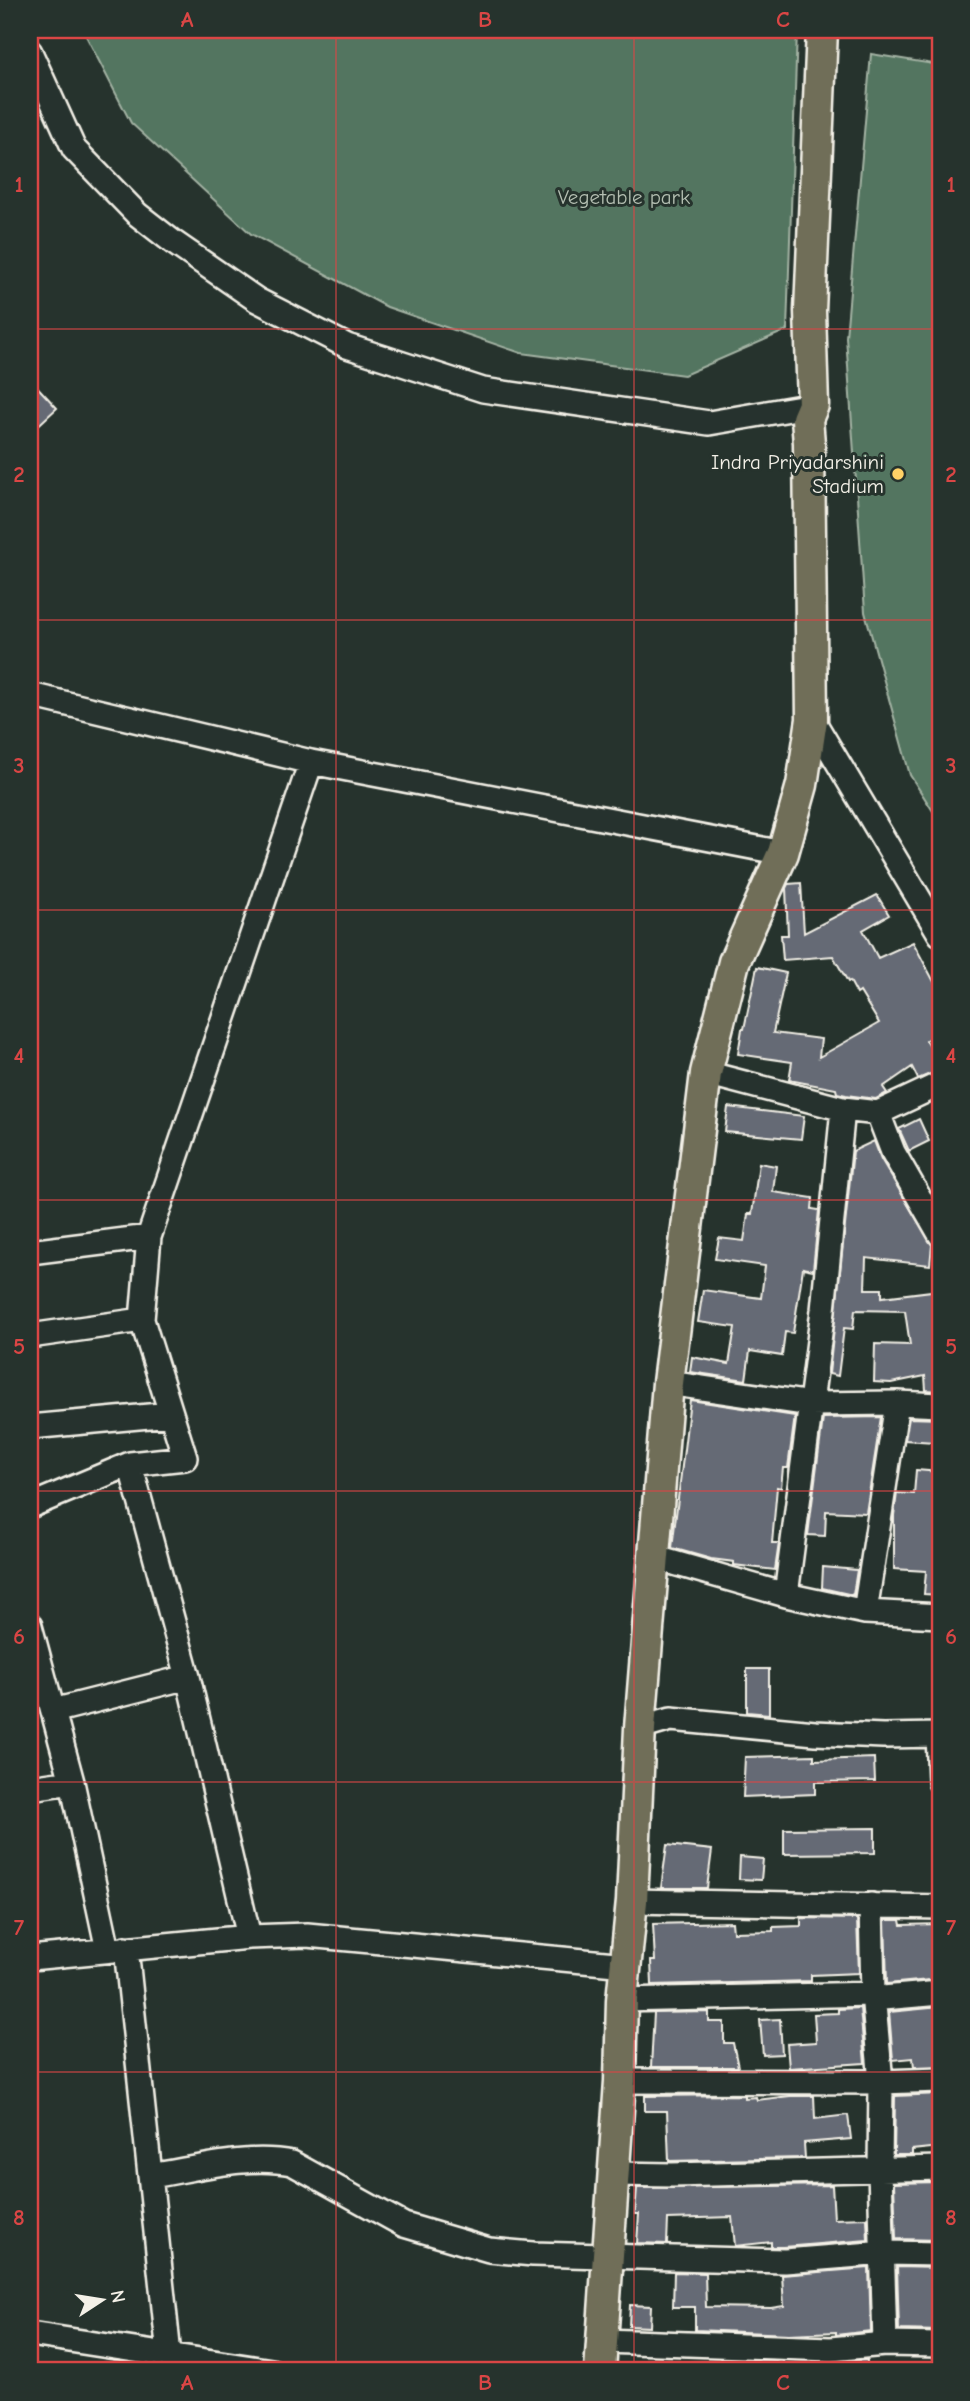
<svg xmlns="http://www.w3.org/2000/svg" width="970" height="2401" viewBox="0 0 970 2401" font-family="'Comic Neue',sans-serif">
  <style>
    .green { fill: #537560; stroke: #a4b3a4; stroke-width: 2 }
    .building { fill: #656a74; stroke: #f4f1e8; stroke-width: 2 }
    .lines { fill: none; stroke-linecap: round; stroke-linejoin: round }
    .minor-casing { stroke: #f4f1e8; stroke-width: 28 }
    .major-casing { stroke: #f4f1e8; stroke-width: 35 }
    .minor { stroke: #26332d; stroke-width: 23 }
    .major { stroke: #706e59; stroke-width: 30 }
    .grid { fill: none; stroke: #da4645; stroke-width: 2; stroke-opacity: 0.55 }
    .poi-dot { fill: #ffd166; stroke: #26332d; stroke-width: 2.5 }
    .labels { text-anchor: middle; stroke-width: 6; stroke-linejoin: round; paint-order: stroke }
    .park-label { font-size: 21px; fill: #b4bfb2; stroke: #26332d }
    .poi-label { font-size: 21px; fill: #f4f1e8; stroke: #26332d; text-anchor: end }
    .neatline { fill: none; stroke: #da4645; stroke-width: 2.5 }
    .grid-label { font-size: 23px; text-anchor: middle; font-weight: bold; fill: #da4645 }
  </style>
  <rect width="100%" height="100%" fill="#26332d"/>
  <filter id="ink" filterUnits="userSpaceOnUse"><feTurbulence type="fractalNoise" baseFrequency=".0143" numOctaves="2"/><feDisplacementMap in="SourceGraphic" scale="14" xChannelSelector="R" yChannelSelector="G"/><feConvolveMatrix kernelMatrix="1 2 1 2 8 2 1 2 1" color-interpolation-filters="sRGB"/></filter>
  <g filter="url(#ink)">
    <path class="green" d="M83,30H797L787,330L684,375L521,353L387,307L251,234L131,123Z
      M871,54L940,65V822L910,775L865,612L846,337Z"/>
    <path class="building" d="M30,379L57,408L30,433Z
      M801,883L804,933L877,895L889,915L863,930L878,958L913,942L940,993V1031L926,1040L940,1064V1070L918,1079L912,1067L883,1087L887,1093L876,1099L846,1095L837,1093L836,1089L789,1080L792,1062L738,1054L742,1029H744L757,967L786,973L773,1033L821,1039L819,1057L879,1023L860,992L857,994L850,981L848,982L833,956L783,960L781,935H788L786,888L788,884Z
      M728,1107L804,1116L801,1139L725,1132Z
      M919,1119L929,1141L909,1151L899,1129Z
      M874,1141L881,1159L932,1245L930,1265L866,1258L865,1289H882V1297L940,1290V1391L926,1390L925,1376L891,1383L874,1382L875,1344L910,1345L905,1311L855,1310L853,1329L844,1328L838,1376L829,1374L853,1151Z
      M759,1163L776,1166L773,1192L813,1198L812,1209L819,1210L813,1270L803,1268L793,1333L785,1332L782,1356L750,1351L746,1380L690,1372L692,1357L729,1364L735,1327L698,1322L703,1290L761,1298L765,1266L715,1259L719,1238L744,1241L748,1214H752Z
      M690,1400L795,1416L788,1468H783L781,1488L777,1487L772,1543H779L775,1570L734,1565V1562L711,1559L672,1548Z
      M881,1417L866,1513L826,1511L825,1536L808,1535L823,1418Z
      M909,1418L940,1419V1423L936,1424L934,1442L905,1440Z
      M916,1470L940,1472V1595L924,1594L926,1571L894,1569V1515L897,1493L914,1494Z
      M823,1567L857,1570L853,1595L822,1588Z
      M747,1669H769V1714L747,1712Z
      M814,1755V1760L874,1758L875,1781L815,1782V1794L743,1797L745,1757Z
      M875,1828V1853L784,1854V1829Z
      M667,1845L712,1850L707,1888H661Z
      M740,1857L763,1859L761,1880L739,1879Z
      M801,1918L857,1919L859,1973L811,1975V1981L652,1985L651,1961H655L653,1924L732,1922L733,1932L773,1931V1927L801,1926Z
      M885,1920H900L901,1925L940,1924V1979L887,1984Z
      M940,2007V2066L914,2067L913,2058L893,2060L889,2012Z
      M860,2008L865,2063L789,2068L787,2044L816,2042L814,2014L838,2013V2009Z
      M709,2012V2022H724V2043H733L738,2067H651L654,2013Z
      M780,2019L782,2054L763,2055L760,2020Z
      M940,2094V2147L912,2150V2155H894L895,2096Z
      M745,2095V2098L756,2097L757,2100L790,2096H814L815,2119L848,2115L851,2139L804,2143L805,2158L669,2161L667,2111H645V2096Z
      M940,2182V2240L896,2239L894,2183Z
      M832,2185L834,2219L867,2218L868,2240L783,2247H771V2242L735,2246L732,2217L668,2219L667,2244L637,2243L639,2214H635L637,2188Z
      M897,2267L940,2268V2331L899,2330Z
      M869,2268L871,2331L836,2335V2332L789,2334L695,2330V2307H673L674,2272L705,2273L706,2307L771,2308L784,2306L782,2275Z
      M630,2305L651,2306L650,2327L629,2326Z
      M720,2359L783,2361L784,2365L721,2368Z
      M867,2360V2371H838L837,2362Z"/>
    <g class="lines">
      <defs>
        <path id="minor" d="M30,52L74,149L137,214L173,242L257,300L347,346L483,390L709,423L813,405
          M30,695L311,762L783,853
          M812,719L940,934
          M706,1073L843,1109L878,1113L940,1084
          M878,1113L893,1152L940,1234
          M30,1252L149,1237
          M30,1336L142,1320
          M668,1383L811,1404L897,1403L940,1405
          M30,1427L171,1414
          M30,1506L130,1464
          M653,1557L786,1595L823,1310L843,1109
          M786,1595L865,1612L940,1616
          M865,1612L897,1403
          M30,1626L72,1782L108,1950
          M53,1711L188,1677
          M640,1728L671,1719L815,1733L883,1736L940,1735
          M938,1735L940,1782
          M30,1788L72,1782
          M632,1901L940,1907
          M249,1937L188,1677L130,1464L185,1458L142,1320L149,1237L311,762
          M126,1948L169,2355
          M30,1958L249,1937L307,1935L626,1965
          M622,2000L873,1994L883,1998L940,1993
          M620,2081L881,2082L940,2080
          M614,2174L672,2175L940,2168
          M150,2176C196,2169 246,2154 292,2163L404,2225L489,2250L533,2254L785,2261L884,2253L940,2254
          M30,2334L272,2371
          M603,2341L831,2349L885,2344L880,2169L881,2082L873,1994L871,1905
          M885,2344L940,2345"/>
        <path id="major" d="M600,2371L620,2081L622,2000L632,1901L640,1728L668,1383L706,1073L734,962L783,853L802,785L812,719L809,443L807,419L813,405L810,311L822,30"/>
      </defs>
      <use href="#minor" class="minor-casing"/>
      <use href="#major" class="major-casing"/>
      <use href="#minor" class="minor"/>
      <use href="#major" class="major"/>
    </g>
  </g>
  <path class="grid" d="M336,30V2371M634,30V2371M30,329H940M30,620H940M30,910H940M30,1200H940M30,1491H940M30,1782H940M30,2072H940"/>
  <circle class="poi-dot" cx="898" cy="474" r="7"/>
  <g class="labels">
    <g class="park-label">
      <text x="624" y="204">Vegetable park</text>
    </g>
    <g class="poi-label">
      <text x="884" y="469">Indra Priyadarshini<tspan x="884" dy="24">Stadium</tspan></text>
    </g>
  </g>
  <rect width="970" height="2401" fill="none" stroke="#26332d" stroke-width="77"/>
  <g transform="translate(102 2300) rotate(78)" stroke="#26332d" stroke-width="5" paint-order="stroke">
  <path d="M0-5L12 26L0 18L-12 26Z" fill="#f4f1e8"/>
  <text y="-10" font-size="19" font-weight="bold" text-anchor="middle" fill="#f4f1e8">N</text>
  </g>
  <rect x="38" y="38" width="894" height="2324" class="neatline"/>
  <g class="grid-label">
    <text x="187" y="27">A</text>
    <text x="485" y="27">B</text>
    <text x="783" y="27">C</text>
    <text x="19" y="192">1</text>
    <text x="951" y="192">1</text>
    <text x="19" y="482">2</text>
    <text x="951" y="482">2</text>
    <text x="19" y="773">3</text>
    <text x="951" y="773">3</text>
    <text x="19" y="1063">4</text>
    <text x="951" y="1063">4</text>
    <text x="19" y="1354">5</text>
    <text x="951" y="1354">5</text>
    <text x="19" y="1644">6</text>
    <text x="951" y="1644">6</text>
    <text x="19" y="1935">7</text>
    <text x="951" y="1935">7</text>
    <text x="19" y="2225">8</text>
    <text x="951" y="2225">8</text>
    <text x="187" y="2390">A</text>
    <text x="485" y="2390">B</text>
    <text x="783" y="2390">C</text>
  </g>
</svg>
